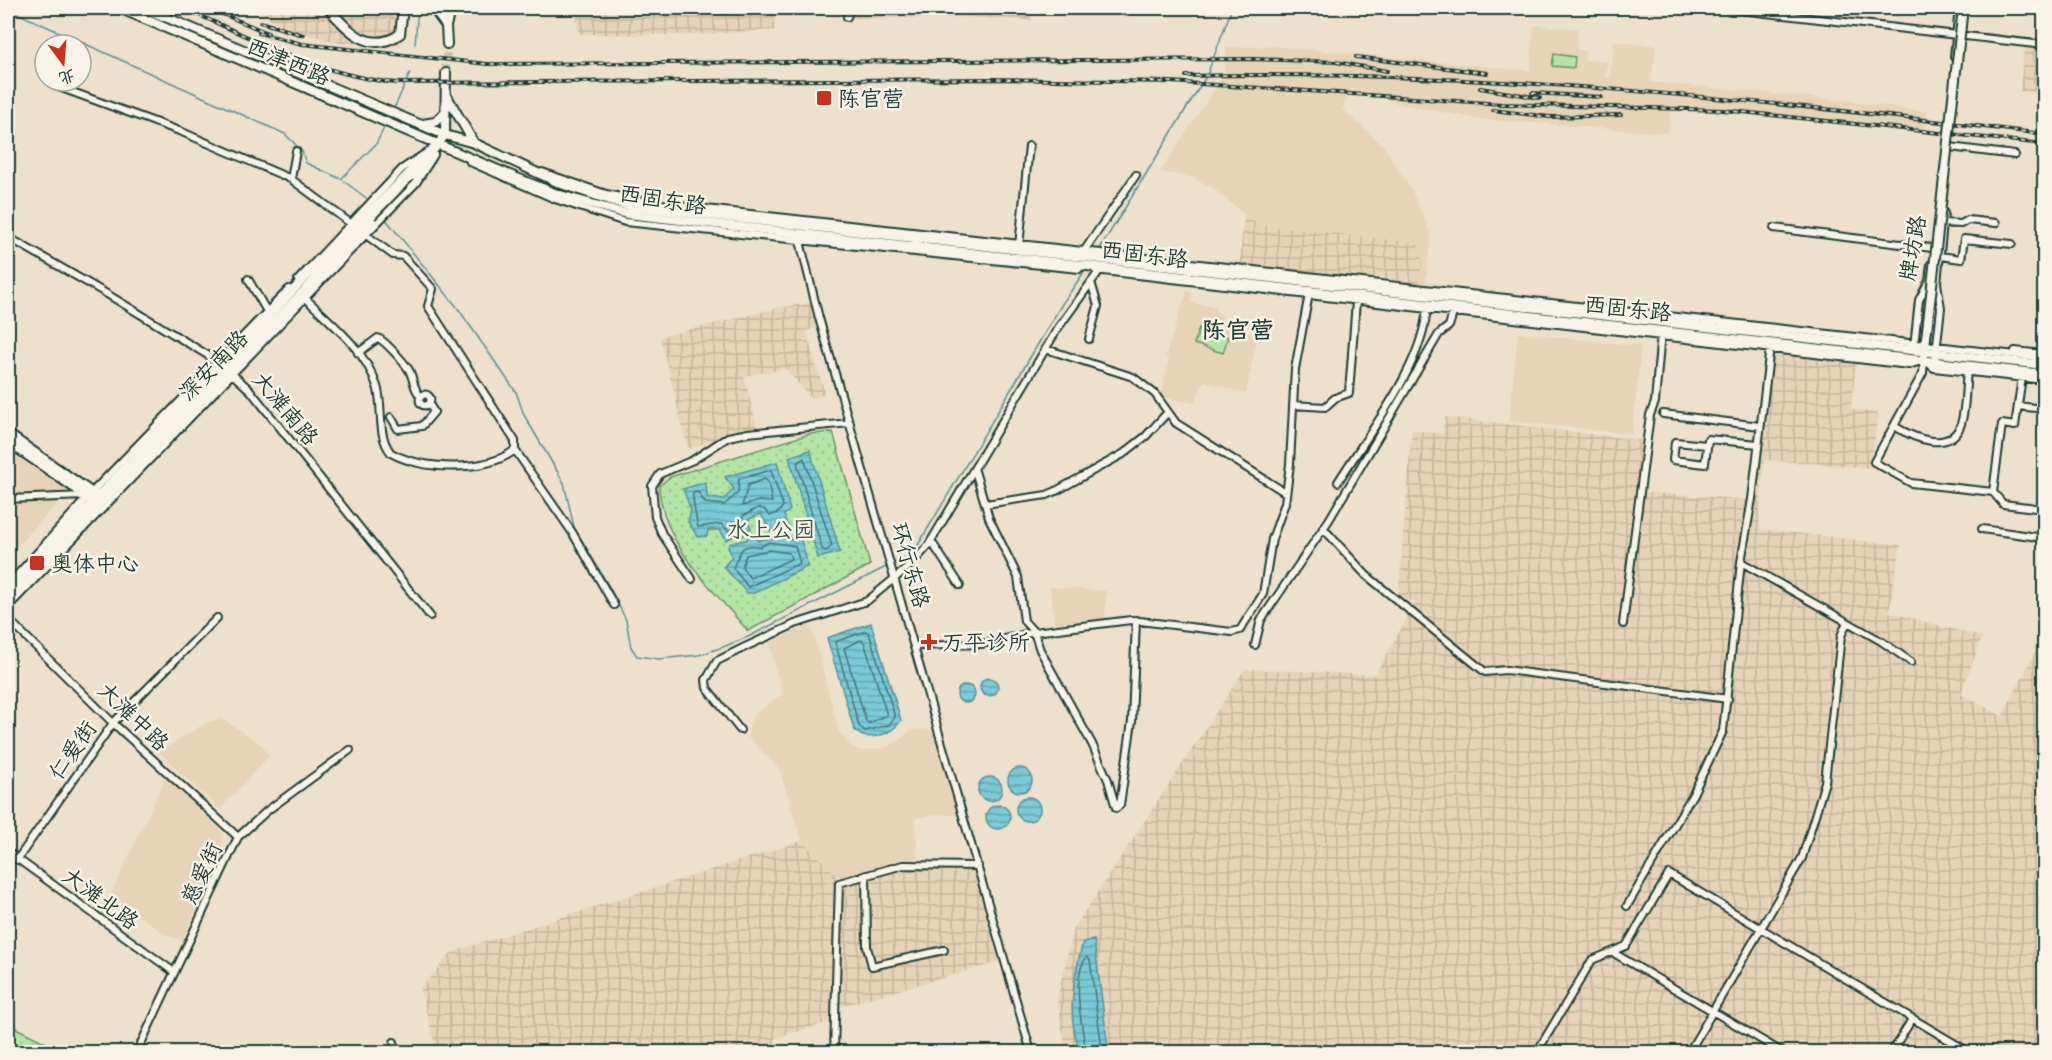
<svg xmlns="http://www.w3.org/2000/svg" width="2052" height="1060" viewBox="0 0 2052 1060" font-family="'Comic Neue','LXGW WenKai TC',sans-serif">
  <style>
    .built { fill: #e6d3b8 }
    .industrial { fill: url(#industrial-grid) }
    .grass { fill: #b4e5a5; stroke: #6a916c; stroke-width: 1.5 }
    .park { fill: url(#park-dots); stroke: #6a916c; stroke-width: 1.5 }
    .water { fill: url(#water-rules); stroke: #579296; stroke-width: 1.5 }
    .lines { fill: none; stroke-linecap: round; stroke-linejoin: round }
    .shore { stroke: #447676; stroke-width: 1.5 }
    .stream { stroke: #579296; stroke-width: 1.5 }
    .major-tunnel { stroke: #c4bfae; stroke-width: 8; stroke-dasharray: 8 4; stroke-linecap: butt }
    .minor-casing { stroke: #1f3d34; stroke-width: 10 }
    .major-casing { stroke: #1f3d34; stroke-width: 12 }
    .minor { stroke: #f7f3e8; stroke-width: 6 }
    .major { stroke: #f7f3e8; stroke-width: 8 }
    .rail-casing { stroke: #1f3d34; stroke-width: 4 }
    .rail { stroke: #f7f3e8; stroke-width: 1.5; stroke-dasharray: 4.5; stroke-linecap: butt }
    .minor-bridge-casing { stroke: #1f3d34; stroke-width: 10; stroke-linecap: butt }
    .major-bridge-casing { stroke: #1f3d34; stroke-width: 12; stroke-linecap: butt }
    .minor-bridge { stroke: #f7f3e8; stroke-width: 6 }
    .major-bridge { stroke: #f7f3e8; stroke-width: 8 }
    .poi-dot { fill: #c8321e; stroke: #f7f3e8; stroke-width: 2 }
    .labels { text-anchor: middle; stroke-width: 5; stroke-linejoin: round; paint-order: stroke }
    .street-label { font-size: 22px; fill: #1f3d34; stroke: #f7f3e8 }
    .poi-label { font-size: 22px; fill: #1f3d34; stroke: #f7f3e8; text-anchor: start }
    .park-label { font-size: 22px; fill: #355645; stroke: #f7f3e8 }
    .neighbourhood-label { font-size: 24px; font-weight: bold; fill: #1f3d34; stroke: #f7f3e8 }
  </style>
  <defs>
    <pattern id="industrial-grid" width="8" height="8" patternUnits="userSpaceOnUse" patternTransform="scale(1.5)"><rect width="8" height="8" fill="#e6d3b8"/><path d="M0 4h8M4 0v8" fill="none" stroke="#c5b69f"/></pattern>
    <pattern id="park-dots" width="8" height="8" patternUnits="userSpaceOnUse" patternTransform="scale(1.5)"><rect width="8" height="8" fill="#b4e5a5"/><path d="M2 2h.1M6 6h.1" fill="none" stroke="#9ac58f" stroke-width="1.8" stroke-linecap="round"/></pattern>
    <pattern id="water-rules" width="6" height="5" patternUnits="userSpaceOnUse" patternTransform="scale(1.5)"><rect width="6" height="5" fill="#7ccbd8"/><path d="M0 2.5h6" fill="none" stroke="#65a6b0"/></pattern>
  </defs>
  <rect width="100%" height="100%" fill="#ede0cc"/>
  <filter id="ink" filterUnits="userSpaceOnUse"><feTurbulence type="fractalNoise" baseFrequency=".0167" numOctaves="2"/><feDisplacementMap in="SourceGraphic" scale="12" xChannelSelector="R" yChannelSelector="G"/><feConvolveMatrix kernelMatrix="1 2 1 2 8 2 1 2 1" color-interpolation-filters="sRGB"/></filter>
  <g filter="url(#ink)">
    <path class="built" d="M1534,25L1578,29L1577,50L1585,51L1584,60L1607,62L1605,78L1530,71Z
      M1614,41L1656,46L1651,83L1610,79Z
      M1271,46L1847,101L1928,112L1923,134L1671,105L1668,133L1478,119L1401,104L1352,88L1342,109L1383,145L1412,191L1431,235L1425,289L1419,288L1422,263L1417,243L1257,224L1210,186L1191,177L1160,172L1224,75L1227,48Z
      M1187,291L1192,292L1191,303L1215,307V311L1223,315L1221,325L1257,336L1246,394L1204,381L1194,403L1161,397L1169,359L1165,358Z
      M1518,333L1641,346L1632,434L1509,421Z
      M8,452L69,491L8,556Z
      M1050,587L1106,591L1105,619L1055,627Z
      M811,626L839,732L852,747L861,751L885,748L899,741L911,730L934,729L961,816L942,814L915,818L918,862L893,863L843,877L837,875L802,841L779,768L747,736L753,715L782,694L769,641Z
      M221,718L262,745L269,756L220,809L159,752L206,723Z
      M166,777L222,832L223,852L182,940L164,934L111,894Z"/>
    <path class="industrial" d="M253,8H400V45L341,43L287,29Z
      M575,8H775L774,30L691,35L579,34Z
      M845,8H1032L1031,20L966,17L845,18Z
      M2024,47L2044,49V93L2020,91Z
      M1244,214L1257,224L1418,243L1422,263L1419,288L1240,263Z
      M811,303L819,327L806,331L825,394L811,398L786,369L744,376L757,427L688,449L660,337L777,308Z
      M1773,351L1856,362L1851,409L1878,413L1871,468L1764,460L1759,529L1901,545L1889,612L1982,637L1961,694L2006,718L2003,715L2044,634V1052H1066L1057,999L1074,928L1245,669L1375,675L1416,602L1398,599L1412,430L1443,434L1445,417L1641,440L1622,604L1640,492L1754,500Z
      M802,841L837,875L829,1022L775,1038V1045L751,1052H437L420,989L452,952Z
      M902,870L973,871L999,962L838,1007L844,884Z"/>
    <path class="grass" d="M1554,54L1575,57L1574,68L1552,66Z
      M1199,328L1228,337L1223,353L1194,344Z"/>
    <path class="park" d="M833,432L870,565L748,631C712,588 662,545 659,486L670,477L809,434Z
      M8,1024L64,1052H8Z"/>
    <path class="water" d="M810,450L840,552L818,558L789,457Z
      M777,462L790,510L784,515L789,532L780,534L771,532L761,514L747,520L751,528L743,536L736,535L726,540L720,530H708L707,536L698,537L688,522L691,510L683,489L706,482L707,497L723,500L734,489L725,477Z
      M750,535L756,536L758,541C770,535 778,542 789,537L790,540L800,536L808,566L754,593H747L724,567L732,556L728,547L731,543L746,540Z
      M871,623L901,720C893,735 865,744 854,729L827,638Z
      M980 687a9 9 0 1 1 18 0a9 9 0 1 1-18 0Z
      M957 694a9 9 0 1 1 18 0a9 9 0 1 1-18 0Z
      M1008 780a12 12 0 1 1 24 0a12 12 0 1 1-24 0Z
      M978 789a12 12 0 1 1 24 0a12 12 0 1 1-24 0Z
      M1016 809a12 12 0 1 1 24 0a12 12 0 1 1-24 0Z
      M986 817a12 12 0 1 1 24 0a12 12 0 1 1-24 0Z
      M1094,940L1108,1047L1099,1052H1081C1065,1020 1074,975 1083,942Z"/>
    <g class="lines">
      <path class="shore" d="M804,458L832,546L826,551L822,549L797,463Z
        M771,470L783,506L779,512L770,516L764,509L758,508L743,516L741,529L730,532L721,524L698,527C697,525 692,496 693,493L698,492L705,503L724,505L738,493L739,479Z
        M765,479L768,482L772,502L759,501L742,506L748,485Z
        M769,542L795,546L800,563L748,587L733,568C740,553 740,542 760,547Z
        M770,550L789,553L791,559L750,578L742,567L746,555Z
        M866,631L869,633L895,717L889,725L865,731L859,726L835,642Z
        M861,640L864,642L887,715L869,723L866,721L844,648Z
        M1086,1052C1083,1030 1070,975 1087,957L1090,960L1101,1042L1097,1052"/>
      <path class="stream" d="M8,9L285,134L302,151L306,163L341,179L369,200
        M415,44L418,8
        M393,111L410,73
        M341,179L376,144L385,126
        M384,217L457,307L516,392L524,415L564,483L574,527L611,590L626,620L631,647L637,656L659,659L699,655L723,647L750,636L888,566
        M1099,250L1207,75L1232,8
        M893,564L907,557L918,545L1062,304L1086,269"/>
      <path class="major-tunnel" d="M446,73L447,44"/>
      <defs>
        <path id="minor" d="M1723,8L2044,45
          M847,17L850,8
          M1954,57L1959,8
          M56,86L182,132L291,179L393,255L403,256L433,289L428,306L515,441V450C485,473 423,470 391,453C376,434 384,408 377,386C365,349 331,323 304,297
          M1950,147L2015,155
          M470,162L555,199L625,222L1079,269
          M542,172L606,194L652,203L2044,358
          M291,179L296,151
          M416,183L434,155
          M1943,223L1961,224L1968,220L1996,223
          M1774,228L1940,249
          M8,237L107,294L219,362L250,390L430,616
          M799,237L819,318L1031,1052
          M1019,246L1029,146
          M1082,254L1136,175
          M1940,256L1961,259L1964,239L2012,244
          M1095,270L1909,365L1924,360L1934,368L2044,380
          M248,279L269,315
          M298,280L402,169L432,149
          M1089,339L1098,306L1091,282
          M1914,347L1919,300L1929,281L1931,264
          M1046,349L1133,377L1155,394L1176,423L1286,493
          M2015,351L2044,354
          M358,353L378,338C385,341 404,362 409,370C414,379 413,389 421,397
          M1924,360L1923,373L1874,462L1911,483L1993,492
          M1935,361L1941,308L1937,283L1944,213
          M2022,377L2015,426L2002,424L1993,492L2003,504L2044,509
          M419.5 400a5.5 5.5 0 1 1 11 0a5.5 5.5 0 1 1-11 0Z
          M1293,405L1325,407L1335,398L1349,393L1356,301
          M2018,406L2044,409
          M1663,414L1760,426
          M391,417L398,429L422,426L434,412L429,404
          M1894,426C1912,437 1950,455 1961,424C1966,408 1965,388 1967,372
          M1707,445L1675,442L1673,460L1705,464L1708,439L1758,444
          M515,450L572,532L614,605
          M975,471L985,504
          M1338,482C1369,432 1423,367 1427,307
          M8,499L85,496
          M1323,528L1366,575L1485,672L1506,670L1728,699
          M1982,529L2044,538
          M931,541L960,585
          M1741,562L1881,641L1911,662
          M692,579L662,534L655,517L652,486L660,474L693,460L728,437L748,433L850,423
          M8,585L93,491L289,289
          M8,607L378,222
          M8,619L113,723L238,837
          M1136,620L1132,721L1120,805L1116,808L1108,780L1092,744L1040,650L1034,632L1024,621L1018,577L989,518L985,504L1047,495L1056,491L1123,454L1146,436L1168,412
          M1623,624L1650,415L1655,402L1661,333
          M1255,645L1261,620L1329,520L1439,334L1449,326L1454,310
          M916,646L982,644L1034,632L1131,620L1232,632L1240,630L1263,594L1272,539L1285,503L1290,464L1295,369L1309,294
          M740,730L707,688L706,680L717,661L745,647L795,624L867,601L911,565L928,546L1058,328L1100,270
          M8,852L174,972
          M17,860L113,723L217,618
          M866,875L867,947L872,966L944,950
          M1627,906L1693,794L1723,731L1741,562L1752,499L1770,347
          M1612,952L1782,1052
          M394,1042L396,1052
          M137,1052L238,837L268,810L350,750
          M834,1052L839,883L903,865L978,866
          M1537,1052L1592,960L1626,946L1669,874L1969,1052
          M1689,1052L1802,858L1825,782L1841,636L1847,622
          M1892,1052L1912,1019"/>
        <path id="major" d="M119,8L517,178L557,194L627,214L2044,374
          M144,8L445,135L474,143L561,184L628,206L2044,365
          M328,8C348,30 369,55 400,34L403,8
          M433,8L446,26
          M447,44L446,26L451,8
          M448,98L474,143
          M423,124L435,122L445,112
          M1924,355L1928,321
          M8,434L101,499
          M8,442L95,502
          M8,591L300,283L420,162
          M8,600L411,179L445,135L446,73"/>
      </defs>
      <use href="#minor" class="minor-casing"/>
      <use href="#major" class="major-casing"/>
      <use href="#minor" class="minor"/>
      <use href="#major" class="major"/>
      <defs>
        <path id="rail" d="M183,8C252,38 321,76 397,83L993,79L1171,82L1502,104L1723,110L2044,144
          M208,8L268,33
          M260,22L303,35
          M259,33L302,44L487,64L1254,59L1336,62L1387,71
          M1356,57L1487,73
          M1186,76C1473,69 1760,100 2044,134
          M1480,88L1540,98
          M1532,93L1601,97
          M1493,110L1550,117L1621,115"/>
      </defs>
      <use href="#rail" class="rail-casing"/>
      <use href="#rail" class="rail"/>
      <defs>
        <path id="minor-bridge" d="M378,222L416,183"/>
        <path id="major-bridge" d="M1928,321L1963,8"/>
      </defs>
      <use href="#minor-bridge" class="minor-bridge-casing"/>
      <use href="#major-bridge" class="major-bridge-casing"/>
      <use href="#minor-bridge" class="minor-bridge"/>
      <use href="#major-bridge" class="major-bridge"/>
    </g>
  </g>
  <g class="poi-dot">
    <rect x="816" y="90" width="16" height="16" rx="3"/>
    <rect x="29" y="555" width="16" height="16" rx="3"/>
    <path d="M926 633h6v6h6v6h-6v6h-6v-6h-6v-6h6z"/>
  </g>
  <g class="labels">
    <g class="street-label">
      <text transform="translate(289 61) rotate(23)" y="8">西津西路</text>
      <text transform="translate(663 199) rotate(9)" y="8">西固东路</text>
      <text transform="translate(1912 248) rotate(-80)" y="8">牌坊路</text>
      <text transform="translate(1145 254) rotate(7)" y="8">西固东路</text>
      <text transform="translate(1628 308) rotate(6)" y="8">西固东路</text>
      <text transform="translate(213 365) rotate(-46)" y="8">深安南路</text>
      <text transform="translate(286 408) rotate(50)" y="8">大滩南路</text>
      <text transform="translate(911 565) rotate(74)" y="8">环行东路</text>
      <text transform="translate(134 716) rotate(44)" y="8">大滩中路</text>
      <text transform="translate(72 750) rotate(-55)" y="8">仁爱街</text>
      <text transform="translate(201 873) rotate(-65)" y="8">慈爱街</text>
      <text transform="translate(101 898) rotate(36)" y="8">大滩北路</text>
    </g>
    <g class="poi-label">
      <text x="838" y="106">陈官营</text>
      <text x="51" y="571">奥体中心</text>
      <text x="942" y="650">万平诊所</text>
    </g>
    <g class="park-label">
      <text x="771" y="537">水上公园</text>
    </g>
    <g class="neighbourhood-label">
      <text x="1238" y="338">陈官营</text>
    </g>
  </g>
  <rect width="2052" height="1060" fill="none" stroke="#f7f3e8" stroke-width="30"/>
  <rect x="15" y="15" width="2022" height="1030" fill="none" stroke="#1f3d34" stroke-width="2" filter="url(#ink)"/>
  <g transform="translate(63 63) rotate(164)"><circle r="28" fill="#f7f3e8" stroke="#a1aaa0" stroke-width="1.5"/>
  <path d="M0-4.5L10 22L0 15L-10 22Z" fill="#c8321e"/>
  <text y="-9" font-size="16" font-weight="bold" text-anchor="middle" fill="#1f3d34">北</text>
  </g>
</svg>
